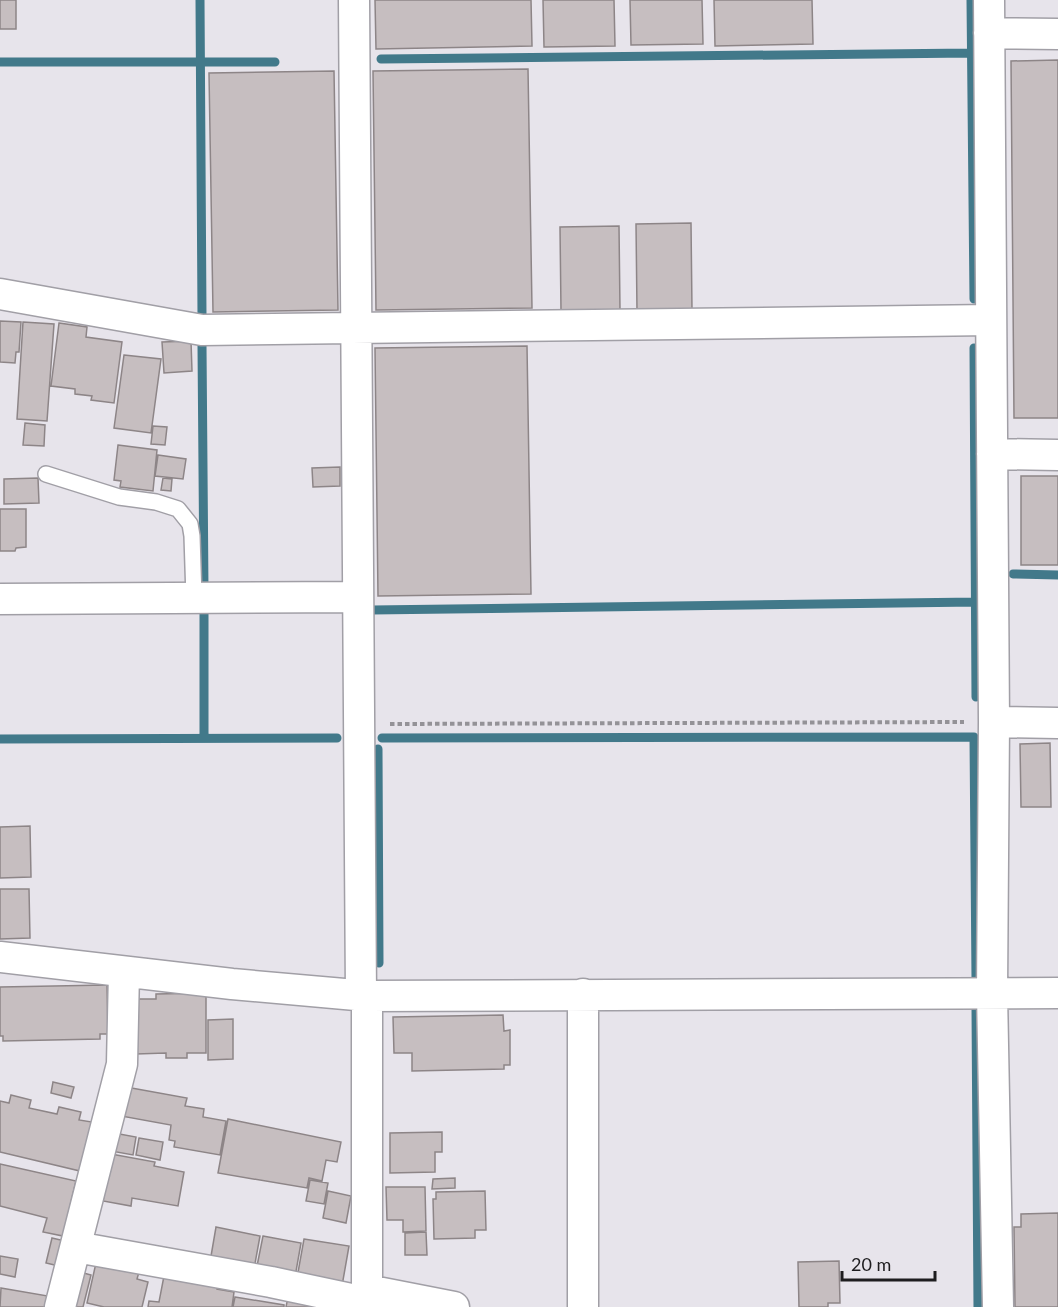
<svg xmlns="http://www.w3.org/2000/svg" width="1058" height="1307" viewBox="0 0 1058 1307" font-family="Lato,sans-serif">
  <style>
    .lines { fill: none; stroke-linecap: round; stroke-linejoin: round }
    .stream { stroke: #42798a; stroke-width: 9 }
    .building { fill: #c6bec0; stroke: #8d8587; stroke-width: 1.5 }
    .lane-casing { stroke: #a19fa6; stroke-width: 18 }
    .street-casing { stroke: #a19fa6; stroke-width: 33 }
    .path { stroke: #949297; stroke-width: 4; stroke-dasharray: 4.5 3; stroke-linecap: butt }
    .lane { stroke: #fff; stroke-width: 15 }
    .street { stroke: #fff; stroke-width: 30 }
  </style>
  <rect width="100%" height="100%" fill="#e7e4eb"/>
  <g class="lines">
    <path class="stream" d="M200,0L202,316
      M971,0L974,299
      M381,59L971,53
      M0,62H275
      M202,346L204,590
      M974,348L976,697
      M1013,574L1058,575
      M372,610L976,602
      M204,738V609
      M382,738L974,737L976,978
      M0,739L337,738
      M378,749L379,963
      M976,1008L978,1307"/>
  </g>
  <path class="building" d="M0,0H16V29H0Z
    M375,0H531L532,46L376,49Z
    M543,0H614L615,46L544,47Z
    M630,0H702L703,44L631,45Z
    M714,0H812L813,44L715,46Z
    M1058,60V418H1014L1011,61Z
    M528,69L532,308L376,310L373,71Z
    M334,71L338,310L213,312L209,73Z
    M691,223L692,310L637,311L636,224Z
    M619,226L620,310L561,311L560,227Z
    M0,321L21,322L19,352H16L15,363L0,362Z
    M23,322L54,324L47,421L17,419Z
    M59,323L87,327L86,337L122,342L114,403L91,400L92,396L75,394V389L51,386Z
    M191,341L192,371L164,373L162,342Z
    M527,346L531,594L378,596L375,348Z
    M124,355L161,359L151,433L114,428Z
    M25,423L45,425L44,446L23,445Z
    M153,426L167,427L165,445L151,444Z
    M118,445L157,450L153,491L120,487L121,481L114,480Z
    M158,455L186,459L183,479L155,476Z
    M340,467V486L313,487L312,468Z
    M1021,476H1058V565H1021Z
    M38,478L39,503L4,504V479Z
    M163,478L172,479L171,491L161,490Z
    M0,509H26V547L16,548L15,551H0Z
    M1050,743L1051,807H1021L1020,744Z
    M30,826L31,877L0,878V827Z
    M0,889H29L30,938L0,939Z
    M107,985L108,1034H100V1039L3,1041V1036H0V987Z
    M206,993V1053H187V1058H166V1053L136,1054L135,999H156V994Z
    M503,1015L504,1031L510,1030V1065H504V1069L412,1071V1053H394L393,1017Z
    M233,1019V1059L208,1060V1020Z
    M53,1082L74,1087L71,1098L51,1093Z
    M126,1087L187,1098L185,1106L204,1109L203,1117L226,1121L220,1155L174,1147L175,1141L169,1140L171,1125L121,1116Z
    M11,1095L31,1100L29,1108L57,1114L59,1107L81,1112L79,1120L92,1122L80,1171L0,1152V1101L9,1103Z
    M228,1119L341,1142L337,1162L326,1160L322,1181L309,1178L307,1188L218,1173Z
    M442,1132V1152H435V1172L390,1173V1133Z
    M114,1133L136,1137L133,1155L111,1151Z
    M139,1138L163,1142L160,1160L136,1155Z
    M111,1154L155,1162L154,1166L184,1172L178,1206L132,1198L131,1206L103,1201Z
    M0,1164L76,1181L63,1236L43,1232L47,1218L0,1206Z
    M455,1178V1188L432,1189L433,1179Z
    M310,1180L328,1183L324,1204L306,1201Z
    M386,1187H425L426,1231L403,1232V1220H387Z
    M328,1191L351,1196L346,1223L323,1218Z
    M485,1191L486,1230H475V1238L434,1239L433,1199H436V1192Z
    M1058,1213V1307H1015L1014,1227H1021V1214Z
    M216,1227L260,1236L254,1269L210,1262Z
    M426,1232L427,1255H405V1233Z
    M263,1236L301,1243L295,1277L256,1271Z
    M52,1238L65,1241L59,1266L46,1263Z
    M304,1239L349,1246L342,1286L297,1278Z
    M0,1256L18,1259L15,1277L0,1274Z
    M839,1261L840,1303H828V1307H799L798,1262Z
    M96,1263L139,1272L137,1279L148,1282L142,1307H104L87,1303Z
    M80,1272L91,1275L83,1307H72Z
    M164,1276L217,1286V1289L234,1292L232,1307H148L149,1301L159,1302Z
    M1,1288L48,1296L46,1307H0Z
    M235,1297L284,1305V1307H233Z
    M288,1297L342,1307H286Z"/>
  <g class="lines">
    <defs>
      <path id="lane" d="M46,474L119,497L156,502L178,509L190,524L192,536L194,598"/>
      <path id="street" d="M354,0L361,996
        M989,0L994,722L992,993L998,1307
        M989,33L1058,34
        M0,294L202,330L991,320
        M992,454L1058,455
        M0,599L357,597
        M994,722L1058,723
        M0,957L232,984L367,996L1058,993
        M583,994V1307
        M76,1247L271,1282L365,1302
        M367,1290L454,1307
        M60,1307L122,1064L124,972
        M365,1307L367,1290V996"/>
    </defs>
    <use href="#lane" class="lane-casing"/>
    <use href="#street" class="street-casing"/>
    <path class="path" d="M390,724L964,722"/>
    <use href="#lane" class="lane"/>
    <use href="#street" class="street"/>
  </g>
  <path d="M842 1271v9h93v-9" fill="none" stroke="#1e1d1f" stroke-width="3"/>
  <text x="851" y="1271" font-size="18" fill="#1e1d1f" stroke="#e7e4eb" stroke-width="4.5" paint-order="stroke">20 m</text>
</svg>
